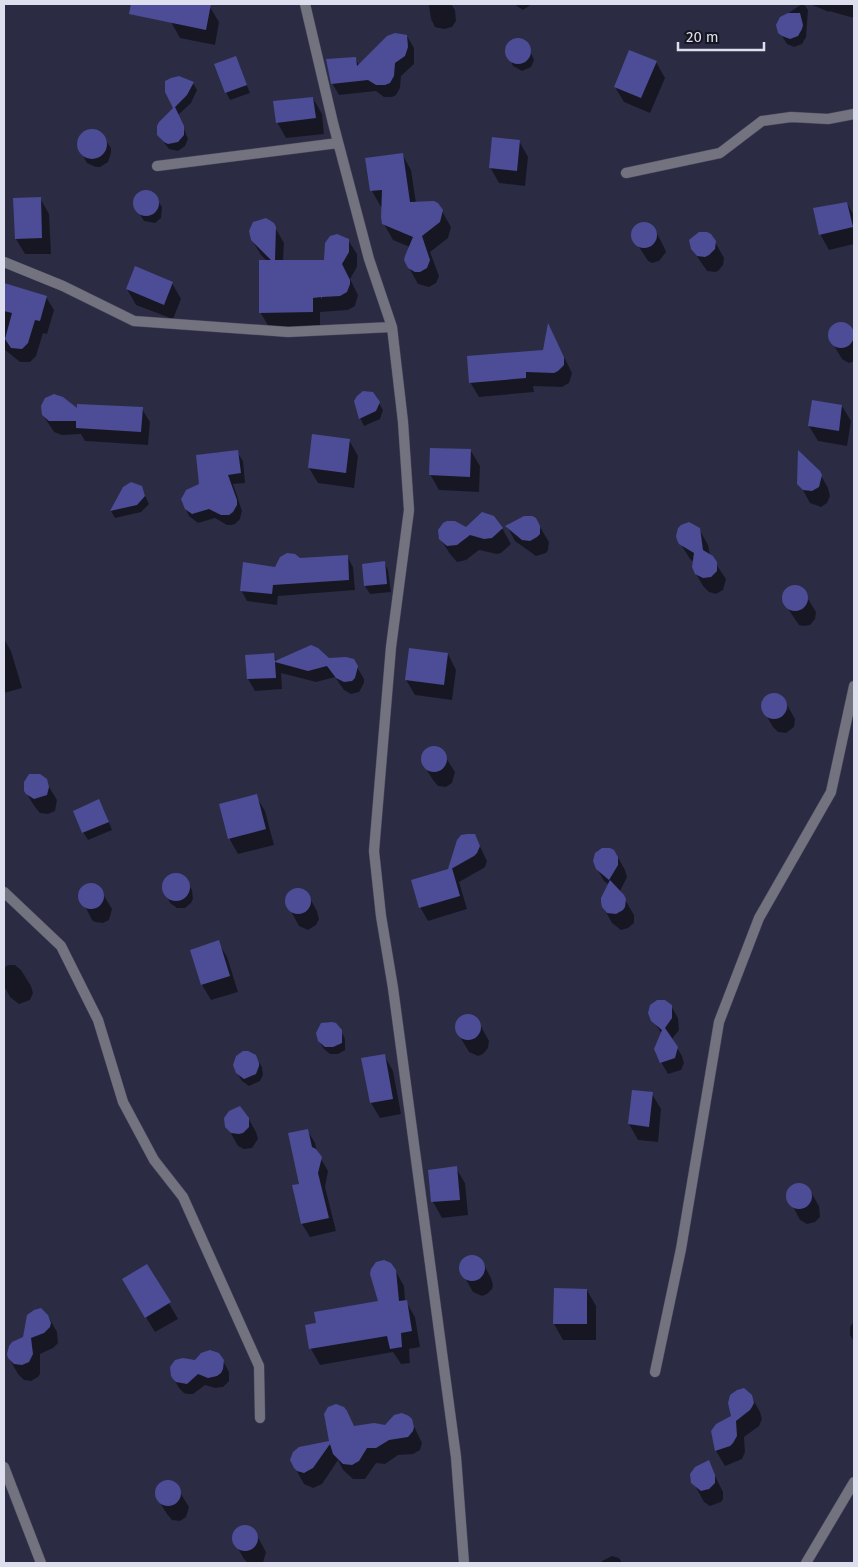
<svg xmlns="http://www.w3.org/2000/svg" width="858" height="1567" viewBox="0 0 858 1567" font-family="'Fira Sans',sans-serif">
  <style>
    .shadow { fill: #0007 }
    .building { fill: #4d4c96 }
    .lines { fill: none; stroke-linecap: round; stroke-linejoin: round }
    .minor-casing { stroke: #47485f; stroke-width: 11 }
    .minor { stroke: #72737f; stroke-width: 10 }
  </style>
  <rect width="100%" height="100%" fill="#2b2c44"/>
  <path class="shadow" d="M175,4H195L210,7L219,22L215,45L180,38L171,22Z
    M430,4H451L455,10L456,21L452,27L444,29L435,27L431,19L429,6Z
    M514,4H532L523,10Z
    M802,4H804L808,10L806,37L802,44L794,47L787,44L780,33L781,18Z
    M810,4H854V18L829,11V12Z
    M407,36L414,48V64L401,76L400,88L396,95L392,97H384L376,91L339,95L332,83L355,58L359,65Z
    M517,39L527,44L534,60L531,67L522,71L513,66L506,51L509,44Z
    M235,57L250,93L230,100L226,92Z
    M656,62L665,78L650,113L624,102L615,87Z
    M193,83L197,90L191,103L178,115L188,139L185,146L178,151L169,149L158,135L174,108Z
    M313,98L322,114L324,134L286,138L277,122Z
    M90,130L100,132L111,148V153L108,162L100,167H96L87,163L78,147L80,138L82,134Z
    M519,141L528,157L525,186L499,183L490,167Z
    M402,154L411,170L416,203L438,204L451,227L448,238L430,252L439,276L436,283L429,287L418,284L407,264L410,247L393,240L384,224L383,206L381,207L372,191L367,159Z
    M141,193H152L162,207L161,218L155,223L144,221L135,206L136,198Z
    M40,198L49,214L51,254H25L16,239Z
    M847,203L854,216V244L829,250L820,234Z
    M641,223L648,224L654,228L663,245L666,252L659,261L652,263L648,261L634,239L633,231Z
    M273,224L284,243L283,261H325L348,240L357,254V267L350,279L358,295L355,306L348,310L320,312V327H269L260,312L267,261L261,255L252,240Z
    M715,242L724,258L723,265L718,271L715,272L707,271L692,249Z
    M172,283L181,299L173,319L136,305L127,289Z
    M4,284L46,297L54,310L47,334L43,333L36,356L30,362H20L4,349Z
    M838,323L845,324L851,328L854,334V361L849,363L842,359L830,339L831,328Z
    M555,339L572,373L569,383L562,387L533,386L534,392L479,397L470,382L544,351Z
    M373,393L383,410L380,419L364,426L360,418Z
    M842,406L851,421L847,446L818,441L809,426Z
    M142,409L150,422L148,445L85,441L81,434L62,435L54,432L43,415L78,411Z
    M349,440L358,456L354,488L318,483L309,468Z
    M471,451L480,466L479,492L439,490L430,474Z
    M237,452L243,461L245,483L233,484L242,511L240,519L235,524L231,525H227L215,518L198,523L189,516L182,500Z
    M819,472L828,488L830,496L827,503L821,507L810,503L799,483Z
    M141,487L149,504L141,512L115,518L111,511L124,488Z
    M535,519L549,542L548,550L546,553L536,556L515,541L507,526Z
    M502,528L511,544L501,553L497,554L479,550L466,560L457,562L450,554L440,538L467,529Z
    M699,529L708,545L710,555L726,579L723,590L716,594L709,592L703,586L694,570L695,563L690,559L680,543Z
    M347,556L353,567L355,590L278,596L277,605L247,601L241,590L275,567L300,559Z
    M384,562L388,570L391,592L370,594L365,586L363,565Z
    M791,587L802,589L816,612L815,619L810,625L803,626L799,625L784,603V595L788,589Z
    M4,639L11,651L22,688L4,693Z
    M448,654L456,670L452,700L415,695L406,680Z
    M273,655L277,661L328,660L357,667L364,679V683L359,692L351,694L344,690L335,677L316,682L281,673L282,689L255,691L248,679Z
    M771,694L781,696L785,702L788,712L787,705L795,719L794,727L786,733L778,732L773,727L763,710L764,699Z
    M431,748L441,750L455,772L452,783L446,787L438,786L433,780L423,764L424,753Z
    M43,777L57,800L55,811L48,814L40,813L35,807L25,791Z
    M256,796L265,811L274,845L238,854L229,838Z
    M103,808L112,830L88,840L83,832Z
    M475,836L487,861L485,867L482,869L459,882L467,909L428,921L420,907Z
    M616,854L625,870L627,877L620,891L634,915V923L628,928L621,930L612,923L603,907L609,885L604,881L595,865Z
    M177,874L185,878L192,890L193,899L191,903L185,908H177L170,903L163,887V883L169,876Z
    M91,884L98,886L112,909L109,920L103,923L95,922L92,920L80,896L84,886Z
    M294,890H298L308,895L317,911L319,919L316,925L308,930L299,926L286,902L288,895Z
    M218,942L227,957L238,992L211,1000L202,985L191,950Z
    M8,965H15L21,970L31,986L33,993L30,1000L19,1004L10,997L4,986V968Z
    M671,1006L678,1018L679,1030L672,1039L682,1056L684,1063L681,1070L668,1074L661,1062L662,1034L650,1017Z
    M468,1016L478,1021L489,1041L488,1048L483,1054L478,1056L469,1052L457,1032V1024L461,1018Z
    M341,1031L345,1039V1050L338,1054H330L324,1049L319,1041Z
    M384,1055L393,1071L401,1114L380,1118L371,1103Z
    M257,1059L262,1067L263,1075L260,1081L249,1086L242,1081L237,1073Z
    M633,1092L652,1094L661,1109L658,1142L638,1140L629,1124Z
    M247,1116L256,1132L258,1139L252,1148L244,1149L238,1146L229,1130Z
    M307,1130L315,1143L317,1152L328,1171L325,1187L336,1231L310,1237L302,1224L293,1186L300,1185Z
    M456,1168L465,1183L468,1215L442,1218L433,1202L429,1171Z
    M802,1184L809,1189L819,1206L820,1217L815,1222L807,1224L800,1220L788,1197V1193L792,1187Z
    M474,1256L482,1261L491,1278L493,1285L492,1289L487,1294L482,1296L473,1292L460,1269L465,1259Z
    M147,1265L178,1319L155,1332L132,1295Z
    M395,1270L404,1286L405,1300L415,1317L420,1347L409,1349L410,1363L401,1364L393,1352L320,1365L311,1349L306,1326L317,1324L379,1302Z
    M555,1290H587L596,1306V1340H563L554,1324Z
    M48,1316L57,1332L58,1343L53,1348L40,1354V1374L38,1377L31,1381L24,1380L18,1374L9,1358L24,1338Z
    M854,1321V1342L850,1335V1327Z
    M221,1357L229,1372V1381L223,1387L215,1388L205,1385L193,1394H187L184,1393L179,1388L172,1376L196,1361Z
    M751,1396L760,1412L762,1419L759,1426L744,1437L745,1452L742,1459L725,1466L716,1451L713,1432L733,1417Z
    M409,1416L422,1443L420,1450L413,1454L398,1455L385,1464L376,1463L365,1479H353L343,1470L338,1460L322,1484L313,1488L304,1484L295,1468L354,1428L385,1427Z
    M708,1462L723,1492V1499L721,1502L710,1506L704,1502L691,1478Z
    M164,1482L175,1484L189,1507L186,1517L180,1521L172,1520L167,1514L157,1498V1490L161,1484Z
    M242,1527H249L255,1532L266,1552L263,1563H248L244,1559L235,1543L234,1535Z
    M612,1556L619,1558L622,1563H602V1561Z"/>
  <path class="building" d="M131,4H211L206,30L129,14Z
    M788,13H800L803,25L802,29L798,36L790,39L782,36L778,33L776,25L780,17Z
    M395,33L407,35L408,47L405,56L395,63L394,76L390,83L385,85H376L368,80L331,84L326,59L356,57L357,66L387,36Z
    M505 51a13 13 0 1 1 26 0a13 13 0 1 1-26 0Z
    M629,50L657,61L641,98L614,87Z
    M236,56L247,85L225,93L214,64Z
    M179,76L194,82L187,95L175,107L184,126V135L178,142L168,144L164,142L157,135V126L159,122L173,108L165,92V81L171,78Z
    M313,97L316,118L276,123L273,101Z
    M77 144a15 15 0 1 1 30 0a15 15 0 1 1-30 0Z
    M492,137L520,140L517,171L489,168Z
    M403,153L410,202L434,201L438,203L443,210L440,222L422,236L430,260L427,268L420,272H415L408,268L404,260L405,256L413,237L382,224L381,217L382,190L370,191L365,158Z
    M133 203a13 13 0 1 1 26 0a13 13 0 1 1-26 0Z
    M41,197L42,238L15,239L13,198Z
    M847,202L853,227L819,235L813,208Z
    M266,218L274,223L276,227L275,260H324L325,243L330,236L337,234L349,239V252L342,264L350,280V284L347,292L340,296L322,297L321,299V297L313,298V312L259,313V260H271L251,240L249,231L253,222Z
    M631 235a13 13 0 1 1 26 0a13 13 0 1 1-26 0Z
    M699,232H707L711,234L716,241L715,249L709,255L705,257L697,256L691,249L689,240Z
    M135,266L173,282L164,305L126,289Z
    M4,283L47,296L40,321L35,320L28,343L22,349L11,348L5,339L12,313L4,311Z
    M828 335a13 13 0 1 1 26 0a13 13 0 1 1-26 0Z
    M548,323L564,357V365L558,371L554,373L526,372V378L469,383L467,356L543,350Z
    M363,391L373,392L380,402L376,411L359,419L354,401L357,396Z
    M54,394L63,397L77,408V404L143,407L141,432L76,428V421H49L42,415L41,406L45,398Z
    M812,400L842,405L839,431L808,426Z
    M312,434L350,439L346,473L308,468Z
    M430,448L471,449L470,477L429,475Z
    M238,450L241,473L228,475L237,500V505L233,512L229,515H221L209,509L192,514L185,509L181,499L184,494L186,490L199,484L196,455Z
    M798,450L820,471L822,475L819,487L812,491L803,490L797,484Z
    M131,482L142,486L145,496L137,505L110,511L123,487Z
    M482,512L494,516L503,528L492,538L484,539L470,535L457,545L447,546L439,539L438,530L443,523L447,521H455L466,527Z
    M524,516H532L536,518L540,526V534L537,537L530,541L522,540L505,526Z
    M689,522L700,528L703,550L713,556L717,562V571L711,577L703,578L695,574L692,567L694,553L679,544L677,540L676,536L678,528L681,525Z
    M287,553L295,554L300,558L348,555L349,580L273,585L272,594L240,591L243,562L275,567L280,557Z
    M385,561L387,584L364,586L362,564Z
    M782 598a13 13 0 1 1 26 0a13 13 0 1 1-26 0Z
    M311,645L318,648L329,658L346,657L354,659L358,666L355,678L352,681L344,682L336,678L327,666L308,671L275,662L276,678L247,679L245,655L274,653L275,661Z
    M409,648L448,653L444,685L405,680Z
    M761 706a13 13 0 1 1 26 0a13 13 0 1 1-26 0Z
    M421 759a13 13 0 1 1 26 0a13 13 0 1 1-26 0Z
    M29,774H40L47,779L49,787L47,795L34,799L26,794L24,791V782Z
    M257,794L266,829L228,839L219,804Z
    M99,799L109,822L82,833L73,811Z
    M467,834H475L480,846L477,853L474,856L451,869L452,868L460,896L419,908L411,880L448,869L457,840L461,835Z
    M602,848H610L614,850L618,857V865L609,880L596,869L593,861L595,853Z
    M162 887a14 14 0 1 1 28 0a14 14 0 1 1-28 0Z
    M610,880L624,895L626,899L625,907L623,910L616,914L607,913L602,907L601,902V898Z
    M78 896a13 13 0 1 1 26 0a13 13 0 1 1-26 0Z
    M285 901a13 13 0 1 1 26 0a13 13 0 1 1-26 0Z
    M219,940L230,976L201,985L190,950Z
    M657,1000H665L672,1005V1018L665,1028L678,1047L675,1058L660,1063L654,1049L662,1030L651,1021L648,1013L650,1005Z
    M455 1027a13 13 0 1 1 26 0a13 13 0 1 1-26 0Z
    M332,1022L336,1023L342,1030V1043L333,1047H325L318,1041L316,1033L321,1023Z
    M243,1051H248L256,1055L259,1063V1066L256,1074L244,1079L236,1073L233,1065L236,1056Z
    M385,1054L393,1099L370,1103L361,1058Z
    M632,1090L653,1092L649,1127L628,1124Z
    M240,1106L249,1118V1127L243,1133L239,1134L231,1133L225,1127L224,1118L229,1111Z
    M308,1129L312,1147L316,1149L322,1157L318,1173L329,1218L301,1224L292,1185L299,1184L288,1133Z
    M457,1166L460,1200L431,1202L428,1170Z
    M786 1196a13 13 0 1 1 26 0a13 13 0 1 1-26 0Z
    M459 1268a13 13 0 1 1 26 0a13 13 0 1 1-26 0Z
    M384,1260L391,1263L396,1270L399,1301L407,1300L412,1331L401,1333L402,1347L390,1349L387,1336L309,1349L305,1325L316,1323L314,1312L378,1301L370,1274L371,1269L376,1262Z
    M147,1264L171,1302L145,1318L122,1279Z
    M554,1288L587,1289V1324H553Z
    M41,1308L48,1315L51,1323L50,1327L44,1333L31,1338L33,1354L29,1362L22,1365L14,1364L8,1358L7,1354L9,1346L12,1342L23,1337L27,1315L34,1310Z
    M210,1350L219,1353L224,1360L223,1369L221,1373L217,1376L208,1378L198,1374L187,1384L176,1382L173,1379L171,1376L170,1367L175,1360L183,1358L195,1360L201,1353Z
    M744,1388L752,1395L754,1403L752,1407L750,1410L736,1421L737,1436L733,1443L730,1446L715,1451L711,1431L716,1424L731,1416L728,1403L730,1395L737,1390Z
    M336,1404L344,1407L347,1411L354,1426L374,1423L385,1425L394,1415L402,1413L409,1416L412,1419L414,1427L413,1431L408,1437L389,1440L376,1448H367L359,1461L352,1465L343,1464L333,1454L330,1444L313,1468L304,1473L297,1471L294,1468L290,1460L293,1452L299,1447L329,1441L324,1414L328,1407Z
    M709,1460L715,1475V1483L709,1489L701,1491L691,1483L690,1474L695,1467Z
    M155 1493a13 13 0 1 1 26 0a13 13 0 1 1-26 0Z
    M232 1538a13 13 0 1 1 26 0a13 13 0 1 1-26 0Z"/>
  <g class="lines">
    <defs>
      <path id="minor" d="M305,4L333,123L369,259L392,327L403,422L409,510L391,647L374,851L381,916L393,988L456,1457L464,1563
        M157,166L338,143
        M626,173L720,153L762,121L791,117L828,119L854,114
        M4,262L63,286L134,321L288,332L392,327
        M4,892L61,946L98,1020L123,1102L154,1160L183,1197L259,1366L260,1418
        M655,1372L681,1249L719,1022L759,918L831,792L854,686
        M4,1467L41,1563
        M806,1563L854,1482"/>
    </defs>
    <use href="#minor" class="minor-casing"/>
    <use href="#minor" class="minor"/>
  </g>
  <rect width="858" height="1567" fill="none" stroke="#dddeee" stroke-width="10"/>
  <path d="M678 42v8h86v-8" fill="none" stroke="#dddeee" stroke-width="2.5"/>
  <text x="686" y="42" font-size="15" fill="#dddeee" stroke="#151620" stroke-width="4" paint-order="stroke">20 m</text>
</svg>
